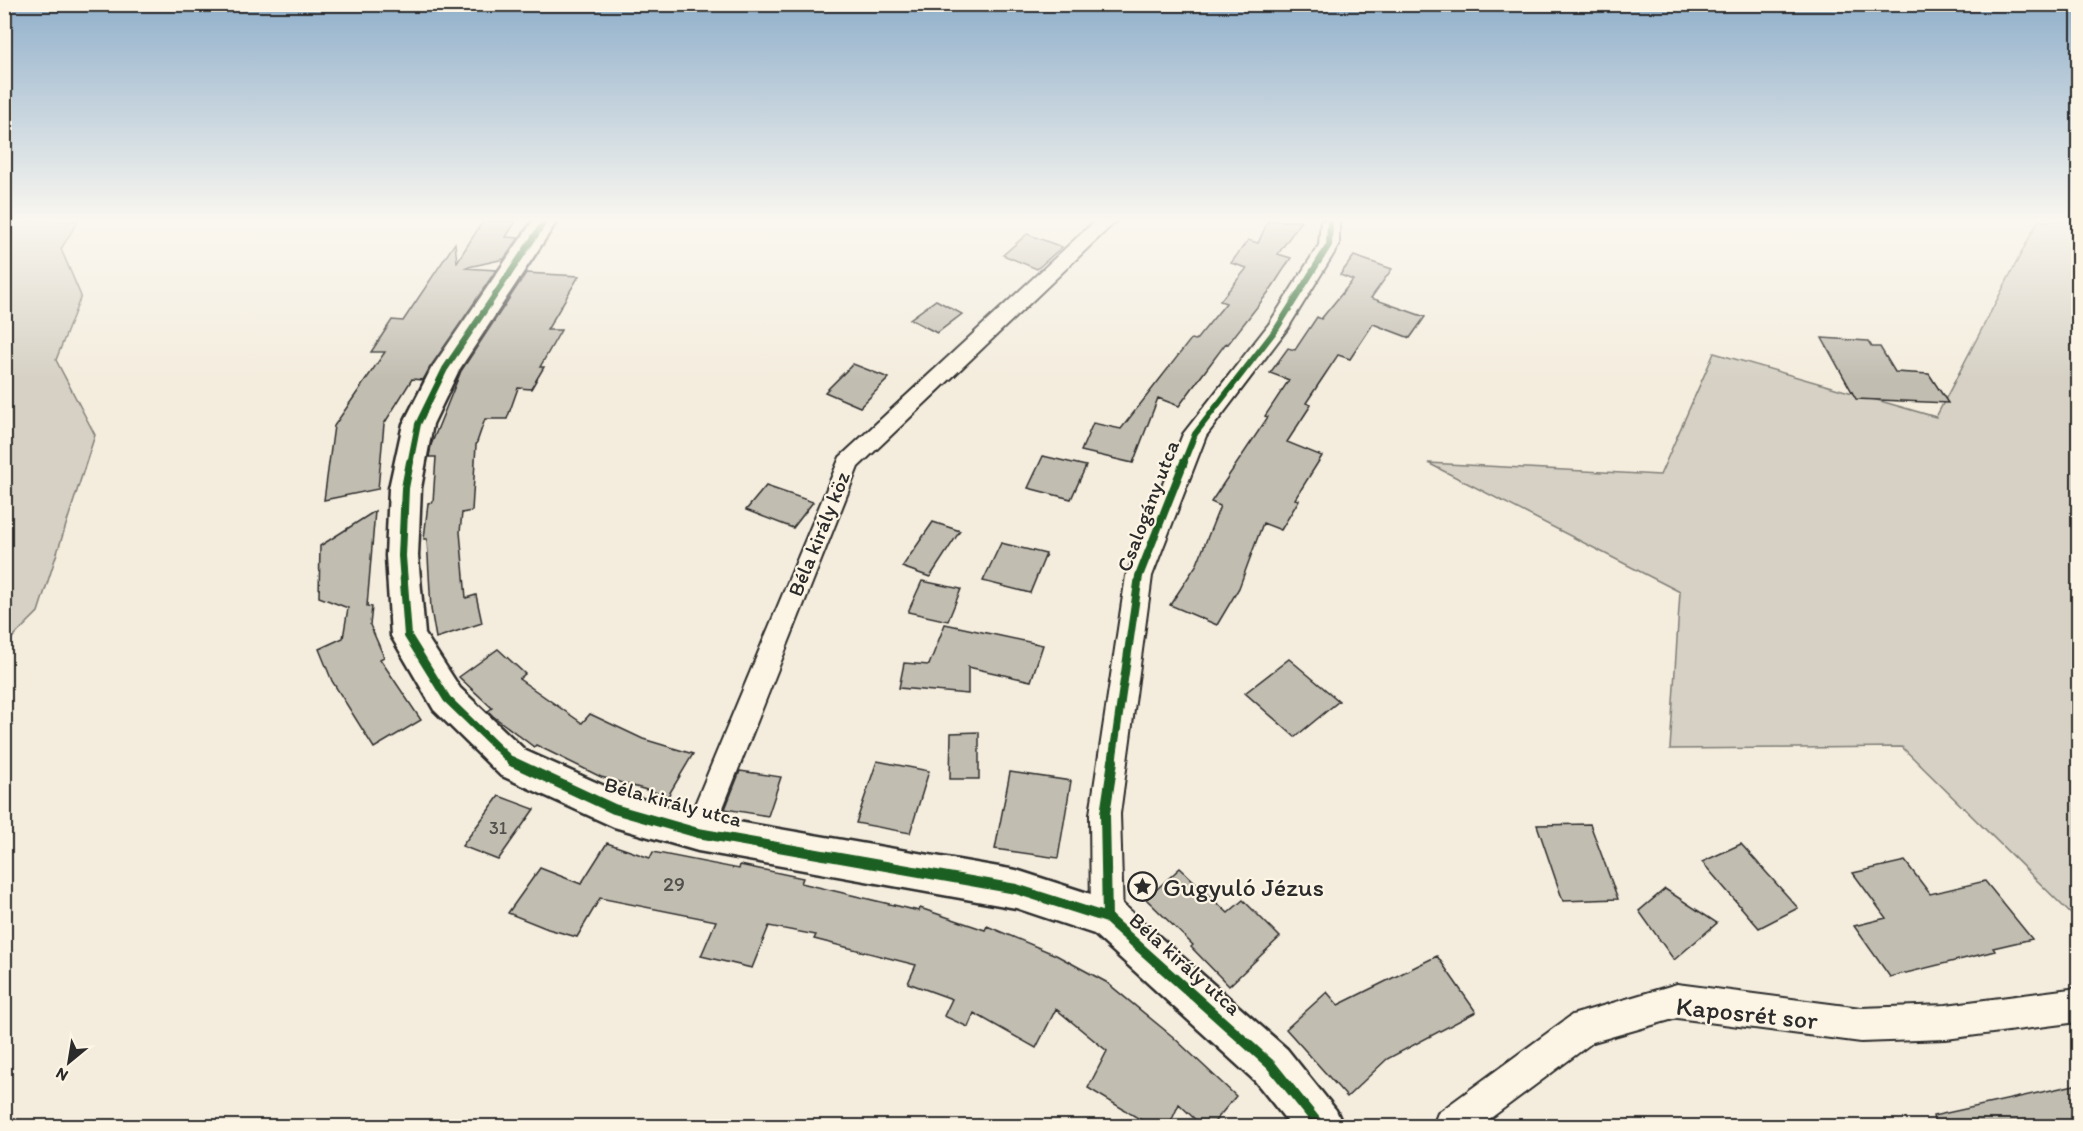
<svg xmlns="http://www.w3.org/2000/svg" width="2083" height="1131" viewBox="0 0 2083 1131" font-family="Itim,sans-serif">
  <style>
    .green { fill: #d6d1c4; stroke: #807e78; stroke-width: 1.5 }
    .building { fill: #c2bdb1; stroke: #2b2b2b; stroke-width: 1.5 }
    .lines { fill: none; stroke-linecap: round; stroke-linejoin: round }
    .minor-casing { stroke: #2b2b2b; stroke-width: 4 }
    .tertiary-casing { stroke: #2b2b2b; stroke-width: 5 }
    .minor { fill: #fcf5e5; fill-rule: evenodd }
    .tertiary { fill: #fcf5e5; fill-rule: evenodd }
    .cycleway-far2-casing { stroke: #fcf5e5; stroke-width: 9 }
    .cycleway-far1-casing { stroke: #fcf5e5; stroke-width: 11 }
    .cycleway-casing { stroke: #fcf5e5; stroke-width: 14 }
    .cycleway-far2 { stroke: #1b5e20; stroke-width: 6 }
    .cycleway-far1 { stroke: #1b5e20; stroke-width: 8 }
    .cycleway { stroke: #1b5e20; stroke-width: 10 }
    .labels { text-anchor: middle; stroke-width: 4.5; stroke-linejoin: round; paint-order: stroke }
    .number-label { font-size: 18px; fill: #51504c }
    .street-label { font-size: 21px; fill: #2b2b2b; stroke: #fcf5e5 }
    .near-number-label { font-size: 21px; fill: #51504c }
    .near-poi-label { font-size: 26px; fill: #2b2b2b; stroke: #fcf5e5; text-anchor: start }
    .near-street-label { font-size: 26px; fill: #2b2b2b; stroke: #fcf5e5 }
  </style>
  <rect width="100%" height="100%" fill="#f4edde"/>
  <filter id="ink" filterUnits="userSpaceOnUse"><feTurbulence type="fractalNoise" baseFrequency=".0167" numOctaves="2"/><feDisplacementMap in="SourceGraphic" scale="12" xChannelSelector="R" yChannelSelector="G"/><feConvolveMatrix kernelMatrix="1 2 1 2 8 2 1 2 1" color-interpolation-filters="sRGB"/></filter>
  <g filter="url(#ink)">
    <path class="green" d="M5,221H78L61,249L81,296L56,360L95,435L38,612L5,645Z
      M2038,221H2078V921L1902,747L1670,749L1680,592L1428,463L1660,475L1714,353L1936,417Z"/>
    <path class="building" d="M483,221H516L506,237L519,238L504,259L464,268L496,270L423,380L412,379L384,424L378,489L324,500L334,426L385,352H371L392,320L403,321L455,243L457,262Z
      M1268,221H1301L1278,254L1291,258L1271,289L1228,344L1226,343L1179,406L1158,398L1133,463L1081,451L1093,423L1121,429L1191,339L1196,340L1226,303L1220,301L1247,268L1231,263L1248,240L1258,243Z
      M1027,234L1062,247L1037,269L1003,255Z
      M1354,256L1392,269L1371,298L1425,317L1410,338L1373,324L1350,359L1338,355L1306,403L1311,405L1287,442L1322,456L1295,499L1299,500L1281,530L1263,523L1239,588L1217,625L1170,605L1197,564L1220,506L1211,502L1268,417L1265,416L1289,380L1270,373L1288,348L1295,350L1317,317L1321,319L1353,280L1340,275Z
      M526,273L579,276L547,330H561L540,367H544L531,389L518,388L507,419H485L476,445L472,511L462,513L460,532L466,598L476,595L482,623L436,638L431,609L427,539H424L428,503L433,502L436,457H429L431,445L461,371Z
      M936,300L962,314L937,333L910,319Z
      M1822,338L1868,341L1872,347H1880L1895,372L1929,374L1948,403L1856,399Z
      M853,364L889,378L860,407L825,392Z
      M1043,456L1086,466L1071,499L1028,488Z
      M766,486L813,502L793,528L746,510Z
      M375,511L367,606L372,607L370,625L384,657L380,659L421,720L374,748L332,681L319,649L343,638L348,608L319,597L320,546Z
      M933,522L960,531L930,577L902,567Z
      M1001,543L1046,554L1030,593L983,581Z
      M922,581L961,589L948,621L908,612Z
      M945,624L1043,645L1031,681L968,667V694L899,688L904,663L929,665Z
      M498,649L525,674L519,679L582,723L590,714L643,739L693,754L668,796L601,777L536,745L534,747L493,716L488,711L492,708L459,677Z
      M1289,659L1339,701L1295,737L1245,693Z
      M979,732V779H950L951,733Z
      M877,761L929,771L910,833L856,823Z
      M740,771L781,777L768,816L725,809Z
      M1010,772L1071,781L1058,858L995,849Z
      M499,796L534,809L498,860L462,846Z
      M1590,824L1618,899L1563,901L1537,825Z
      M607,843L650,858L653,852L739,869L740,865L803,878L801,883L919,911L920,908L985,930L987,926L1056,955L1106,982L1172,1036L1236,1096L1211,1126H1202L1179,1104L1169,1126H1151L1088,1088L1107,1051L1056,1009L1036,1048L974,1013L968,1027L944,1016L952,999L908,983L916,965L814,939L816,935L769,926L752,968L701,956L716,921L600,898L577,937L548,929L508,913L540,868L581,884Z
      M1741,844L1798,908L1759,928L1702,862Z
      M1905,861L1930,894L1985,881L2032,939L1993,948L1995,951L1890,977L1854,926L1886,918L1853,873Z
      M1180,868L1228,913L1243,900L1280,937L1229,986L1191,947L1193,945L1146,899Z
      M1665,889L1717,923L1674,960L1639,911Z
      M1437,956L1476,1012L1387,1059L1347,1097L1286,1029L1327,992L1338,1005Z
      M2079,1084V1126H1935L1933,1116Z"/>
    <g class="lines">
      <defs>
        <path id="minor" d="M1095,221H1116L858,467L709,843L698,847L687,843L683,833L840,457Z
          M1321,221H1339V245L1288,328L1206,436L1152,576L1120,814L1123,918L1118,929L1107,933L1096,929L1091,918L1090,814L1126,576L1183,434L1269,324L1319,245Z
          M1677,984L1861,1008L1946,1005L2078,988V1022L1946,1039L1861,1042L1677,1018L1593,1042L1480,1126H1433L1438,1113L1572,1015Z"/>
        <path id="tertiary" d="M533,221H557L459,370L433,424L421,488L418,556L425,634L460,688L526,751L620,793L698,815L1016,870L1122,904L1287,1049L1336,1110L1343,1126H1291L1255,1081L1094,934L1016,908L698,851L614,827L500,775L434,710L391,636L386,556L389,488L403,424L431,369Z"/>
      </defs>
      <use href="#minor" class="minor-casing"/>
      <use href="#tertiary" class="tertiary-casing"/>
      <use href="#minor" class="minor"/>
      <use href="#tertiary" class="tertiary"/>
      <defs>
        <path id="cycleway-far2" d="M410,464L418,424L445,369L545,221
          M1183,464L1195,434L1277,328L1329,245L1330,221"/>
        <path id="cycleway-far1" d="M410,462L405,488L402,556L408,636L447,699L513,763
          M1112,763L1139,576L1184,462"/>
        <path id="cycleway" d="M511,761L614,809L698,833L1016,889L1107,918L1271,1065L1320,1126
          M1107,918L1105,814L1113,761"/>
      </defs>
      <use href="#cycleway-far2" class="cycleway-far2-casing"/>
      <use href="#cycleway-far1" class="cycleway-far1-casing"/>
      <use href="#cycleway" class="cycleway-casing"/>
      <use href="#cycleway-far2" class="cycleway-far2"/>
      <use href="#cycleway-far1" class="cycleway-far1"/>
      <use href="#cycleway" class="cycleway"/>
    </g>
  </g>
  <linearGradient id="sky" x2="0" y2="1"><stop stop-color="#91b0cb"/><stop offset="0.58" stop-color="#faf7f0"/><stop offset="1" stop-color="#faf7f0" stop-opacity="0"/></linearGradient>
  <rect width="2083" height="379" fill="url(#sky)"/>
  <defs>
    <symbol id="sight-ring" viewBox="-11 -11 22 22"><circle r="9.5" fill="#fcf5e5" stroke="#2b2b2b" stroke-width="1.5"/><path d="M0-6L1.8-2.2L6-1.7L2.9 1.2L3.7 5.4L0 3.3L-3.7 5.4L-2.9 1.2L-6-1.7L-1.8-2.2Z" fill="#2b2b2b"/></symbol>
  </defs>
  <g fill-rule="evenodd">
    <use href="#sight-ring" x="1126" y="870" width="33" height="33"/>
  </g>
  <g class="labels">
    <g class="number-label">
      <text x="498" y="834">31</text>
    </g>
    <g class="street-label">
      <text transform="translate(1148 506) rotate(-69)" y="7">Csalogány utca</text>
      <text transform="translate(819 534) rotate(-68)" y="7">Béla király köz</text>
      <text transform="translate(673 802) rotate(15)" y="7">Béla király utca</text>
      <text transform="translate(1185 964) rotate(42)" y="7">Béla király utca</text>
    </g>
    <g class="near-number-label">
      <text x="674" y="891">29</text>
    </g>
    <g class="near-poi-label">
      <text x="1163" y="896">Gugyuló Jézus</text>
    </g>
    <g class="near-street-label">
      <text transform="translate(1747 1013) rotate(6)" y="9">Kaposrét sor</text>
    </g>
  </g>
  <rect width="2083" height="1131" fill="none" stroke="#fcf5e5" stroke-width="24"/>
  <rect x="12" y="12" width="2059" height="1107" fill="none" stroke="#2b2b2b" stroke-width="2" filter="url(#ink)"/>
  <g transform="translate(69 1062) rotate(210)" stroke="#fcf5e5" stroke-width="4.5" paint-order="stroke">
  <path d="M0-4.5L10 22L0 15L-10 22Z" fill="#2b2b2b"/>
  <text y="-9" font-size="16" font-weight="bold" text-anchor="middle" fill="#2b2b2b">N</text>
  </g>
</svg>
